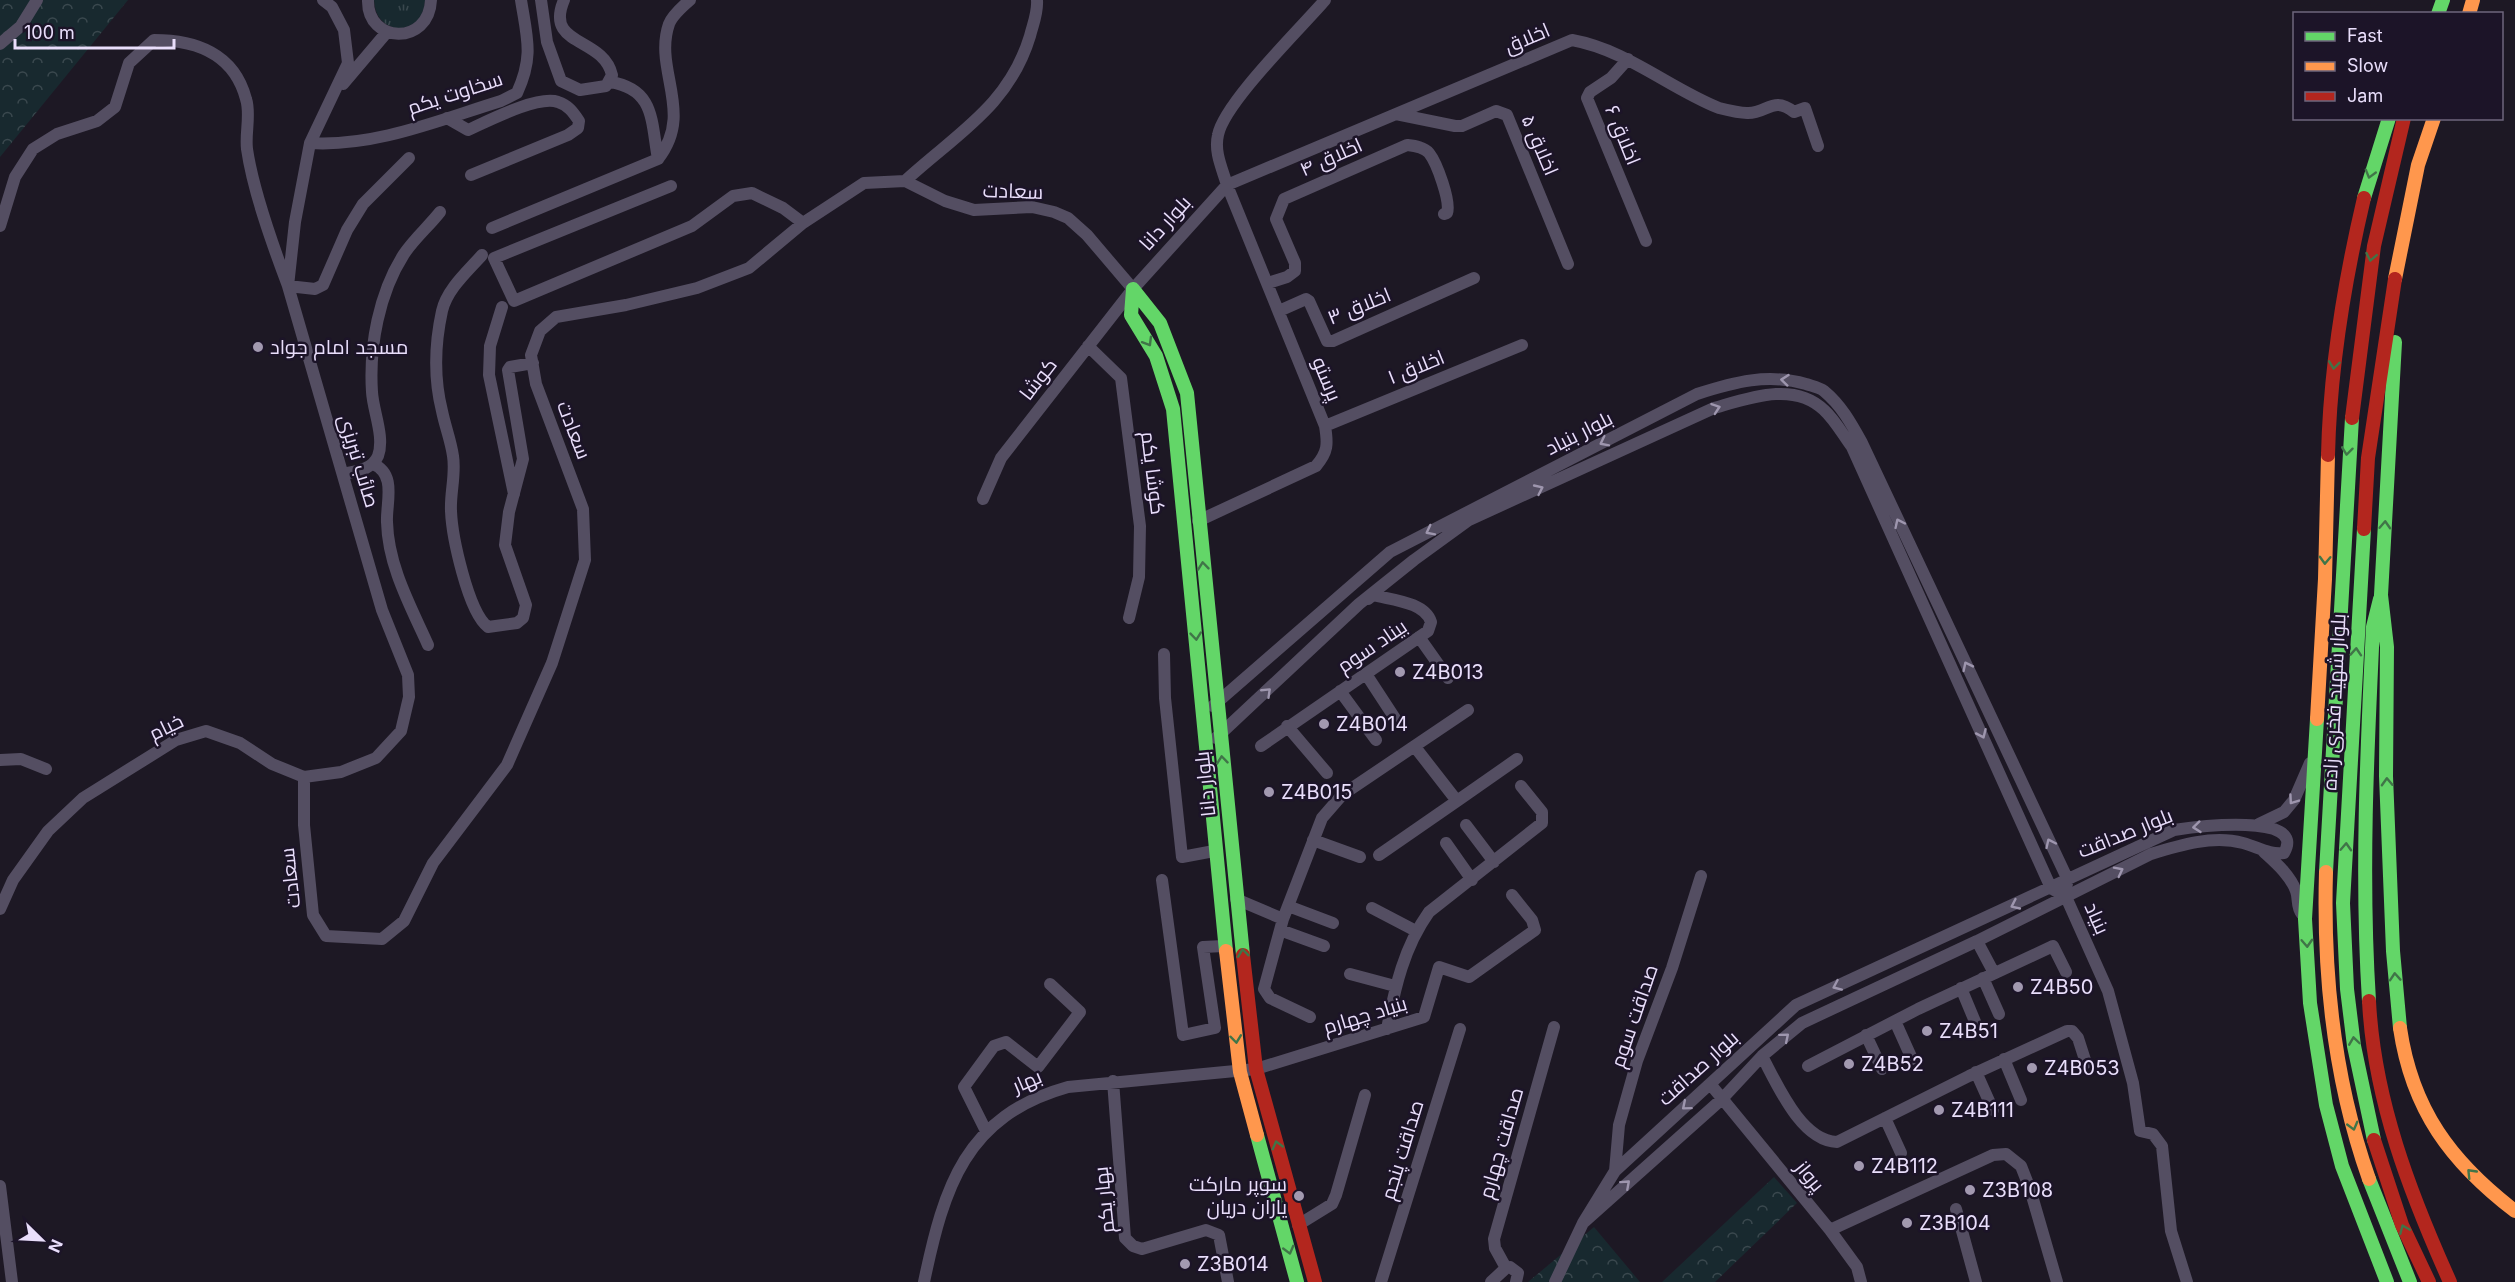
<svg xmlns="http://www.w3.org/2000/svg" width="2515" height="1282" viewBox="0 0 2515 1282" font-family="Inter,Cairo,sans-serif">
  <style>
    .grass { fill: url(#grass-tufts) }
    .park { fill: url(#park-crowns) }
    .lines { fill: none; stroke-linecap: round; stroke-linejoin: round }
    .street { stroke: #544e62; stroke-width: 12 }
    .fast { stroke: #63d668; stroke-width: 14 }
    .slow { stroke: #ff974d; stroke-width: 14 }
    .jam { stroke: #b3261e; stroke-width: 14 }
    .oneway { stroke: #407548 }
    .oneway2 { stroke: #9e96ae }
    .poi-dot { fill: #a299b0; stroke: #1c1428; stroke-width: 2 }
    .labels { text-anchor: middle; stroke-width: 5; stroke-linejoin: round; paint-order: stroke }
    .street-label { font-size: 20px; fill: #e9defb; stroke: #1c1428 }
    .poi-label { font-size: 20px; fill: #e9defb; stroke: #1c1428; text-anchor: start }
  </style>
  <defs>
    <pattern id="grass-tufts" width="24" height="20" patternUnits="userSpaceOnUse" patternTransform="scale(1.5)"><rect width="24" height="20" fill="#18292f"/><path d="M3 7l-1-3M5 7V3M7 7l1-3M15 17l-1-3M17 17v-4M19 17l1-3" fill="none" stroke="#3a484e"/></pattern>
    <pattern id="park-crowns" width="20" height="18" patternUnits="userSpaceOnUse" patternTransform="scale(1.5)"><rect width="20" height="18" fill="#18292f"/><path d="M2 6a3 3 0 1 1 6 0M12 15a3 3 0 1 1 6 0" fill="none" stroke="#3a484e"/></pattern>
  </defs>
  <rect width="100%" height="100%" fill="#1d1824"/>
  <path class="grass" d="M374,0H425C424,17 416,26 399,29C383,26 375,17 374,0Z"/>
  <path class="park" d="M0,0H128L0,157Z
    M1774,1177L1797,1203L1715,1282H1662Z
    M1594,1227L1640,1282H1528Z"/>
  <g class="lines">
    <path class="street" d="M368,0C367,44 429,46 431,0
      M541,0L547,42L561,81L580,90L606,86L612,75C603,36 544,47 564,0
      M0,44L21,26L37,0
      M1628,59L1611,78L1590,92L1587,98L1646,241
      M343,84L387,32
      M1396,114L1455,126H1462L1496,111L1507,115L1568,264
      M447,118L468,130C488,121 538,95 558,102C568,105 573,112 579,121L578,128L568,135L471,175
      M310,143C376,147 439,120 501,101L517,93C534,56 527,38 521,0
      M658,159C695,112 653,70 669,24C672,16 683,6 690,0
      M905,181C956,134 1009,106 1030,36C1033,24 1038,13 1037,0
      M671,186L494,258L514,301L692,226L733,196L752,193L783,208L803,223
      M0,226L15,177L33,149L57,134L97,121L115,107L129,63L154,40C195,40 234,53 246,99C251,114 245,133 247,149C253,191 273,246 288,286L315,289L323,285L347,230L363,204L409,158
      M492,228L658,159C651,121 655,89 610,82
      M482,255C468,271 447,289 442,311C435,343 434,379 442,411C445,426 451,441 453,456C456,474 450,493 451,511C452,536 468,612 488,627L517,623L523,618L526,605L505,545L509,512L523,459L508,370L510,367L533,363
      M1268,283L1287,277L1295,271V263L1276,219L1284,199L1407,145C1415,146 1424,147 1429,153C1437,163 1451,202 1447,213L1444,214
      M502,307L490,346L489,375L514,494
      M1279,311L1306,299L1309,301L1327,341H1333L1474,278
      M1088,346L1121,378L1140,526L1139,577L1129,618
      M1325,426L1522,345
      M373,464C397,474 386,503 387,522C388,566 411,607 428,645
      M343,474C356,471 372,470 378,456C385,437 373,411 372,392C369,346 379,293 404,254C414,239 429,226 440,212
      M983,499L1001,458L1133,289L1227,185L1572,40C1627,50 1669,88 1719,108C1727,110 1739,113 1747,113C1767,114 1773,95 1794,112L1805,108L1818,146
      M1198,521L1316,466C1328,452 1328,444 1325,426L1227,185C1222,168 1214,152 1218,135C1224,103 1301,28 1325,0
      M1419,637L1448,678
      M1164,654L1165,698L1182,857L1214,851
      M1366,674L1398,723
      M1340,691L1376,740
      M1213,706L1390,552L1697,394C1734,382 1768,373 1806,384C1812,386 1819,387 1824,391C1841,405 1851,423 1862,443L2067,878V884
      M1287,726L1327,773
      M1216,738L1359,604L1414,560L1469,520L1714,408C1749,398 1794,381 1824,410C1835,420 1843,435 1852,447L2051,888L2066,897L2108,991L2133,1083L2140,1131L2153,1134L2162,1146L2171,1231L2187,1282
      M1261,746L1428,631L1431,622C1425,602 1392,600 1373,595L1368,599
      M1415,747L1457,801L1517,759
      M0,760L21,759L46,769
      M304,777V825L313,915L326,936L382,939L404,921L433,863L507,765L552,663L585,560L583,509L536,384L531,355L540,331L556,317L626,305L697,288L749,268L803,223L864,183L905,181L945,201L974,210L1032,207L1054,212L1068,218L1087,235L1133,289
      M2259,824L2284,812L2294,800L2310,763
      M1466,825L1494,862
      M1313,840L1360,857
      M1446,843L1472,880
      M2264,852C2276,863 2290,875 2296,891C2299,899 2296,907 2302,914
      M1379,855L1457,801
      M1162,880L1183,1035L1215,1028L1203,947L1224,946
      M1236,899L1283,919
      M1288,906L1333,923
      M1372,908L1416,931
      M0,909L13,880L48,831L83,798L176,740L206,731L240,743L272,764L304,777L341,772L376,758L401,731L409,697L408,675L382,610L288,286L295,222L310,143L348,63L344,30L332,7L323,0
      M1280,930L1324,946
      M1977,941L1994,973
      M1350,974L1395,986
      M1983,978L1999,1014
      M1961,988L1976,1024
      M1310,1017L1270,998L1264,989L1283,919L1322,818L1342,795L1468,710
      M1895,1021L1912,1059
      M1387,1029C1395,987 1404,947 1429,912L1542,823V812L1521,786
      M1866,1035L1882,1069
      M1762,1056C1777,1084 1801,1141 1837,1142L1969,1076L2067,1031H2072L2078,1038L2086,1063
      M2004,1059L2021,1100
      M1808,1066L1918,1009L2053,946L2066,972
      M1976,1072L1993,1110
      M1113,1081L1125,1238L1133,1246L1142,1249L1206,1230L1219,1235L1228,1282
      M1711,1085L1830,1230L1857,1267L1861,1282
      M1885,1118L1901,1153
      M986,1131L964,1087L994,1046L1006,1042L1038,1067L1080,1012L1050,984
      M1615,1171L1619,1125L1637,1061L1672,968L1701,876
      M0,1186L12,1282
      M1956,1209L1976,1282
      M1298,1225L1332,1204L1336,1195L1365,1095
      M1830,1230L1993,1155L2006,1154L2021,1166L2030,1189L2057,1282
      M1506,1268L1495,1248L1494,1239L1554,1027
      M924,1282C944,1187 965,1116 1068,1087L1256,1069L1424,1017L1439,967L1469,977L1535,930L1532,920L1512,895
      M1381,1282L1460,1029
      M1491,1282L1506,1268L1510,1267L1518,1273L1516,1282
      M1555,1282L1583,1223L1615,1171L1796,1005L2174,830C2194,827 2308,812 2284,853C2269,855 2258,847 2243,843C2213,835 2180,845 2151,854L1977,941L1802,1023L1762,1056L1722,1099L1583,1223"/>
    <path class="fast" d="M2438,14L2443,0
      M2364,198L2389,118
      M1133,289L1160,323L1187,393L1243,955
      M1133,289L1131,315L1156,356L1173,409L1226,951
      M2395,342L2381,595L2387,647L2386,776L2393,951L2400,1028
      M2364,529L2343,903L2347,989L2354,1046L2374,1140
      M2317,719L2305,919L2310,1003L2326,1105L2342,1166L2387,1282
      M2326,872L2352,418
      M2369,1001C2361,876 2367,752 2373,627L2380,599
      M1257,1135L1297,1282
      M2369,1179L2410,1282"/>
    <path class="slow" d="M2469,14L2473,0
      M2395,279L2418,165L2434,118
      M2317,719L2325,579L2328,455
      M2326,872C2323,976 2334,1080 2369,1179
      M1226,951L1240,1072L1257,1135
      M2400,1028C2412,1110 2451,1162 2515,1211"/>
    <path class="jam" d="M2352,418L2374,246L2404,118
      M2328,455C2330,368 2344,283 2364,198
      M2364,529L2368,458L2395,279
      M1243,955L1256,1069L1315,1282
      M2369,1001C2374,1100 2410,1193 2450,1282
      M2374,1140L2402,1225L2429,1282"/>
  </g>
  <defs><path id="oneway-chevron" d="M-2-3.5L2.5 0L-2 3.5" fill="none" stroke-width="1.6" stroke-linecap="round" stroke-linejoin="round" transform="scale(1.5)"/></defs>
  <g class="oneway">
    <use href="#oneway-chevron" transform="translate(2370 174) rotate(106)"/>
    <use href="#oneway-chevron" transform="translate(2371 257) rotate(101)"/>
    <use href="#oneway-chevron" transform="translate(1148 342) rotate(59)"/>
    <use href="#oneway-chevron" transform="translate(2334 365) rotate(97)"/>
    <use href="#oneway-chevron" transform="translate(2347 451) rotate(97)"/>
    <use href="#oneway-chevron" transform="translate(2385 525) rotate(-87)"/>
    <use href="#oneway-chevron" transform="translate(2325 560) rotate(92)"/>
    <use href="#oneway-chevron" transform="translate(1203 566) rotate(-96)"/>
    <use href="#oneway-chevron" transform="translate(1196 636) rotate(84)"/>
    <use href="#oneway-chevron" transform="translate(2356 652) rotate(-86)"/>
    <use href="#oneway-chevron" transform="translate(1222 760) rotate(-96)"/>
    <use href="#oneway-chevron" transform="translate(2387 782) rotate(-92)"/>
    <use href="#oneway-chevron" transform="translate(2346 847) rotate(-87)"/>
    <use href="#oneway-chevron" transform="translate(2307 943) rotate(87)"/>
    <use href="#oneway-chevron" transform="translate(1243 953) rotate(-97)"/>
    <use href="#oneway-chevron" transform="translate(2395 977) rotate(-94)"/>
    <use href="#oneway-chevron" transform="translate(1236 1039) rotate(83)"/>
    <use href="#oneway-chevron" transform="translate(2354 1041) rotate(-98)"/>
    <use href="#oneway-chevron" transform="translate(2353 1126) rotate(75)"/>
    <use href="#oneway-chevron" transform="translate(1277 1145) rotate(-105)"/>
    <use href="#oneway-chevron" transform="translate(2471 1173) rotate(-134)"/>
    <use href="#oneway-chevron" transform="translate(2404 1229) rotate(-113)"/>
    <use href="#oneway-chevron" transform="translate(1289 1250) rotate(75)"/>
  </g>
  <g class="oneway2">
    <use href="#oneway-chevron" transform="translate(1785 380) rotate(-174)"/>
    <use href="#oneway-chevron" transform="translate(1716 408) rotate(-19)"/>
    <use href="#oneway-chevron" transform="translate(1604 442) rotate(153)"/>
    <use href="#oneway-chevron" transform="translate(1539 489) rotate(-25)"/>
    <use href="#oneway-chevron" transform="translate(1899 523) rotate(-115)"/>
    <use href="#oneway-chevron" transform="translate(1430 531) rotate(153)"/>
    <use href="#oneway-chevron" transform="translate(1967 666) rotate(-116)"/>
    <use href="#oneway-chevron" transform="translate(1267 692) rotate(-44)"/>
    <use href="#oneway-chevron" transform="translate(1982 734) rotate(66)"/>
    <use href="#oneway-chevron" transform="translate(2293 800) rotate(125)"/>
    <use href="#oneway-chevron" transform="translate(2197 827) rotate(174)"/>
    <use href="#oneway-chevron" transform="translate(2050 843) rotate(-115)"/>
    <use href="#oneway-chevron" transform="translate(2119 871) rotate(-27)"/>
    <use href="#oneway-chevron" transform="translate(2015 905) rotate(155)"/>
    <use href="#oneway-chevron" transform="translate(1837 986) rotate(156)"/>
    <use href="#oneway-chevron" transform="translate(1785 1037) rotate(-40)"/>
    <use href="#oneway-chevron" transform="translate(1686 1106) rotate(140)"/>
    <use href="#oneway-chevron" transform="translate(1626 1184) rotate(-42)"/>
  </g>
  <g class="poi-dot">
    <circle cx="258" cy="347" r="6"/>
    <circle cx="1400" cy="672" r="6"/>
    <circle cx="1324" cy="724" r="6"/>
    <circle cx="1269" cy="792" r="6"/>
    <circle cx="2018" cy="987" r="6"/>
    <circle cx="1927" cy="1031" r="6"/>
    <circle cx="1849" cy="1064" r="6"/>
    <circle cx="2032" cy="1068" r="6"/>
    <circle cx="1939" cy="1110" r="6"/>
    <circle cx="1859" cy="1166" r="6"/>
    <circle cx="1970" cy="1190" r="6"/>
    <circle cx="1299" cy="1196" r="6"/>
    <circle cx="1907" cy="1223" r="6"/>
    <circle cx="1185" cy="1264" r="6"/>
  </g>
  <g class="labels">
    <g class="street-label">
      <text transform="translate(1527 38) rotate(-23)" y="7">اخلاق</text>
      <text transform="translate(455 93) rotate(-18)" y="7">سخاوت یکم</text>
      <text transform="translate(1623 135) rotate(68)" y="7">اخلاق ۶</text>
      <text transform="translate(1540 145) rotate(67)" y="7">اخلاق ۵</text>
      <text transform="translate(1331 157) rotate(-24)" y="7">اخلاق ۴</text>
      <text transform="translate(1013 191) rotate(2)" y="7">سعادت</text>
      <text transform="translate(1165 223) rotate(-48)" y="7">بلوار دانا</text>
      <text transform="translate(1359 306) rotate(-22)" y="7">اخلاق ۳</text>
      <text transform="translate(1416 367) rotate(-22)" y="7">اخلاق ۱</text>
      <text transform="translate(1038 379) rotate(-52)" y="7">کوشا</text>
      <text transform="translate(1327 379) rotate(68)" y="7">پرستو</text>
      <text transform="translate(574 430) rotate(69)" y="7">سعادت</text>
      <text transform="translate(1579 433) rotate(-27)" y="7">بلوار بنیاد</text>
      <text transform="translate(359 461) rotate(73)" y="7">صائب تبریزی</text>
      <text transform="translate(1153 473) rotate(83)" y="7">کوشا یکم</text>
      <text transform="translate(1372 646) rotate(-34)" y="7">بیناد سوم</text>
      <text transform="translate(2334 702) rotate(-87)" y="7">بلوار شهید فخری زاده</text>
      <text transform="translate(166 727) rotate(-26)" y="7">خیام</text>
      <text transform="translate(1205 784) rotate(-96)" y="7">بلوار دانا</text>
      <text transform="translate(2125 833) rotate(-22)" y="7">بلوار صداقت</text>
      <text transform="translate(290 878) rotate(-96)" y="7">سعادت</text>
      <text transform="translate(2097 918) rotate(66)" y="7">بنیاد</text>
      <text transform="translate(1365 1015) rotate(-17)" y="7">بنیاد چهارم</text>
      <text transform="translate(1634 1016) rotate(-71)" y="7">صداقت سوم</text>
      <text transform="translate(1698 1068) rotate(-42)" y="7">بلوار صداقت</text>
      <text transform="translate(1027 1081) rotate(-23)" y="7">بهار</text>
      <text transform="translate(1501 1143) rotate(-74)" y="7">صداقت چهارم</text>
      <text transform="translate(1402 1150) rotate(-73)" y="7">صداقت پنجم</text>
      <text transform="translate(1810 1176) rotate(51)" y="7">پرواز</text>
      <text transform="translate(1104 1200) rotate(-96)" y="7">بهار یکم</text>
    </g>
    <g class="poi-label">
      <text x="270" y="354">مسجد امام جواد</text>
      <text x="1412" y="679">Z4B013</text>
      <text x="1336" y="731">Z4B014</text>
      <text x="1281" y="799">Z4B015</text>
      <text x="2030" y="994">Z4B50</text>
      <text x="1939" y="1038">Z4B51</text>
      <text x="1861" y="1071">Z4B52</text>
      <text x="2044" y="1075">Z4B053</text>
      <text x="1951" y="1117">Z4B111</text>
      <text x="1871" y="1173">Z4B112</text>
      <text x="1287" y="1191" text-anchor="end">سوپر مارکت<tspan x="1287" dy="23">یاران دریان</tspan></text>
      <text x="1982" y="1197">Z3B108</text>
      <text x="1919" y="1230">Z3B104</text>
      <text x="1197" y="1271">Z3B014</text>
    </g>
  </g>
  <rect x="2293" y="12" width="210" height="108" fill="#1c1428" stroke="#6e657c" stroke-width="1.5"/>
  <rect x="2305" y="32" width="30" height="9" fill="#63d668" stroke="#6e657c" stroke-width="1.5"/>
  <text x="2347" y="42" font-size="18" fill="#e9defb">Fast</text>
  <rect x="2305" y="62" width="30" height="9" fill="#ff974d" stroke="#6e657c" stroke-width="1.5"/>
  <text x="2347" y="72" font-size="18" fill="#e9defb">Slow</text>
  <rect x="2305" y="92" width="30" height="9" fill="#b3261e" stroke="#6e657c" stroke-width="1.5"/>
  <text x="2347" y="102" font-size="18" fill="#e9defb">Jam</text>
  <g transform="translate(42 1240) rotate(114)" stroke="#1c1428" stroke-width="4.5" paint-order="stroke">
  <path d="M0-4.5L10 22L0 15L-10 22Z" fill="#e9defb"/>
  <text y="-9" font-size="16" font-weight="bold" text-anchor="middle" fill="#e9defb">N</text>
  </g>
  <path d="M15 39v9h159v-9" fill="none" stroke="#e9defb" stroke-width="3"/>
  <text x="24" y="39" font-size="18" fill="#e9defb" stroke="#1c1428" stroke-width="4.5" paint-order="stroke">100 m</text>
</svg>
